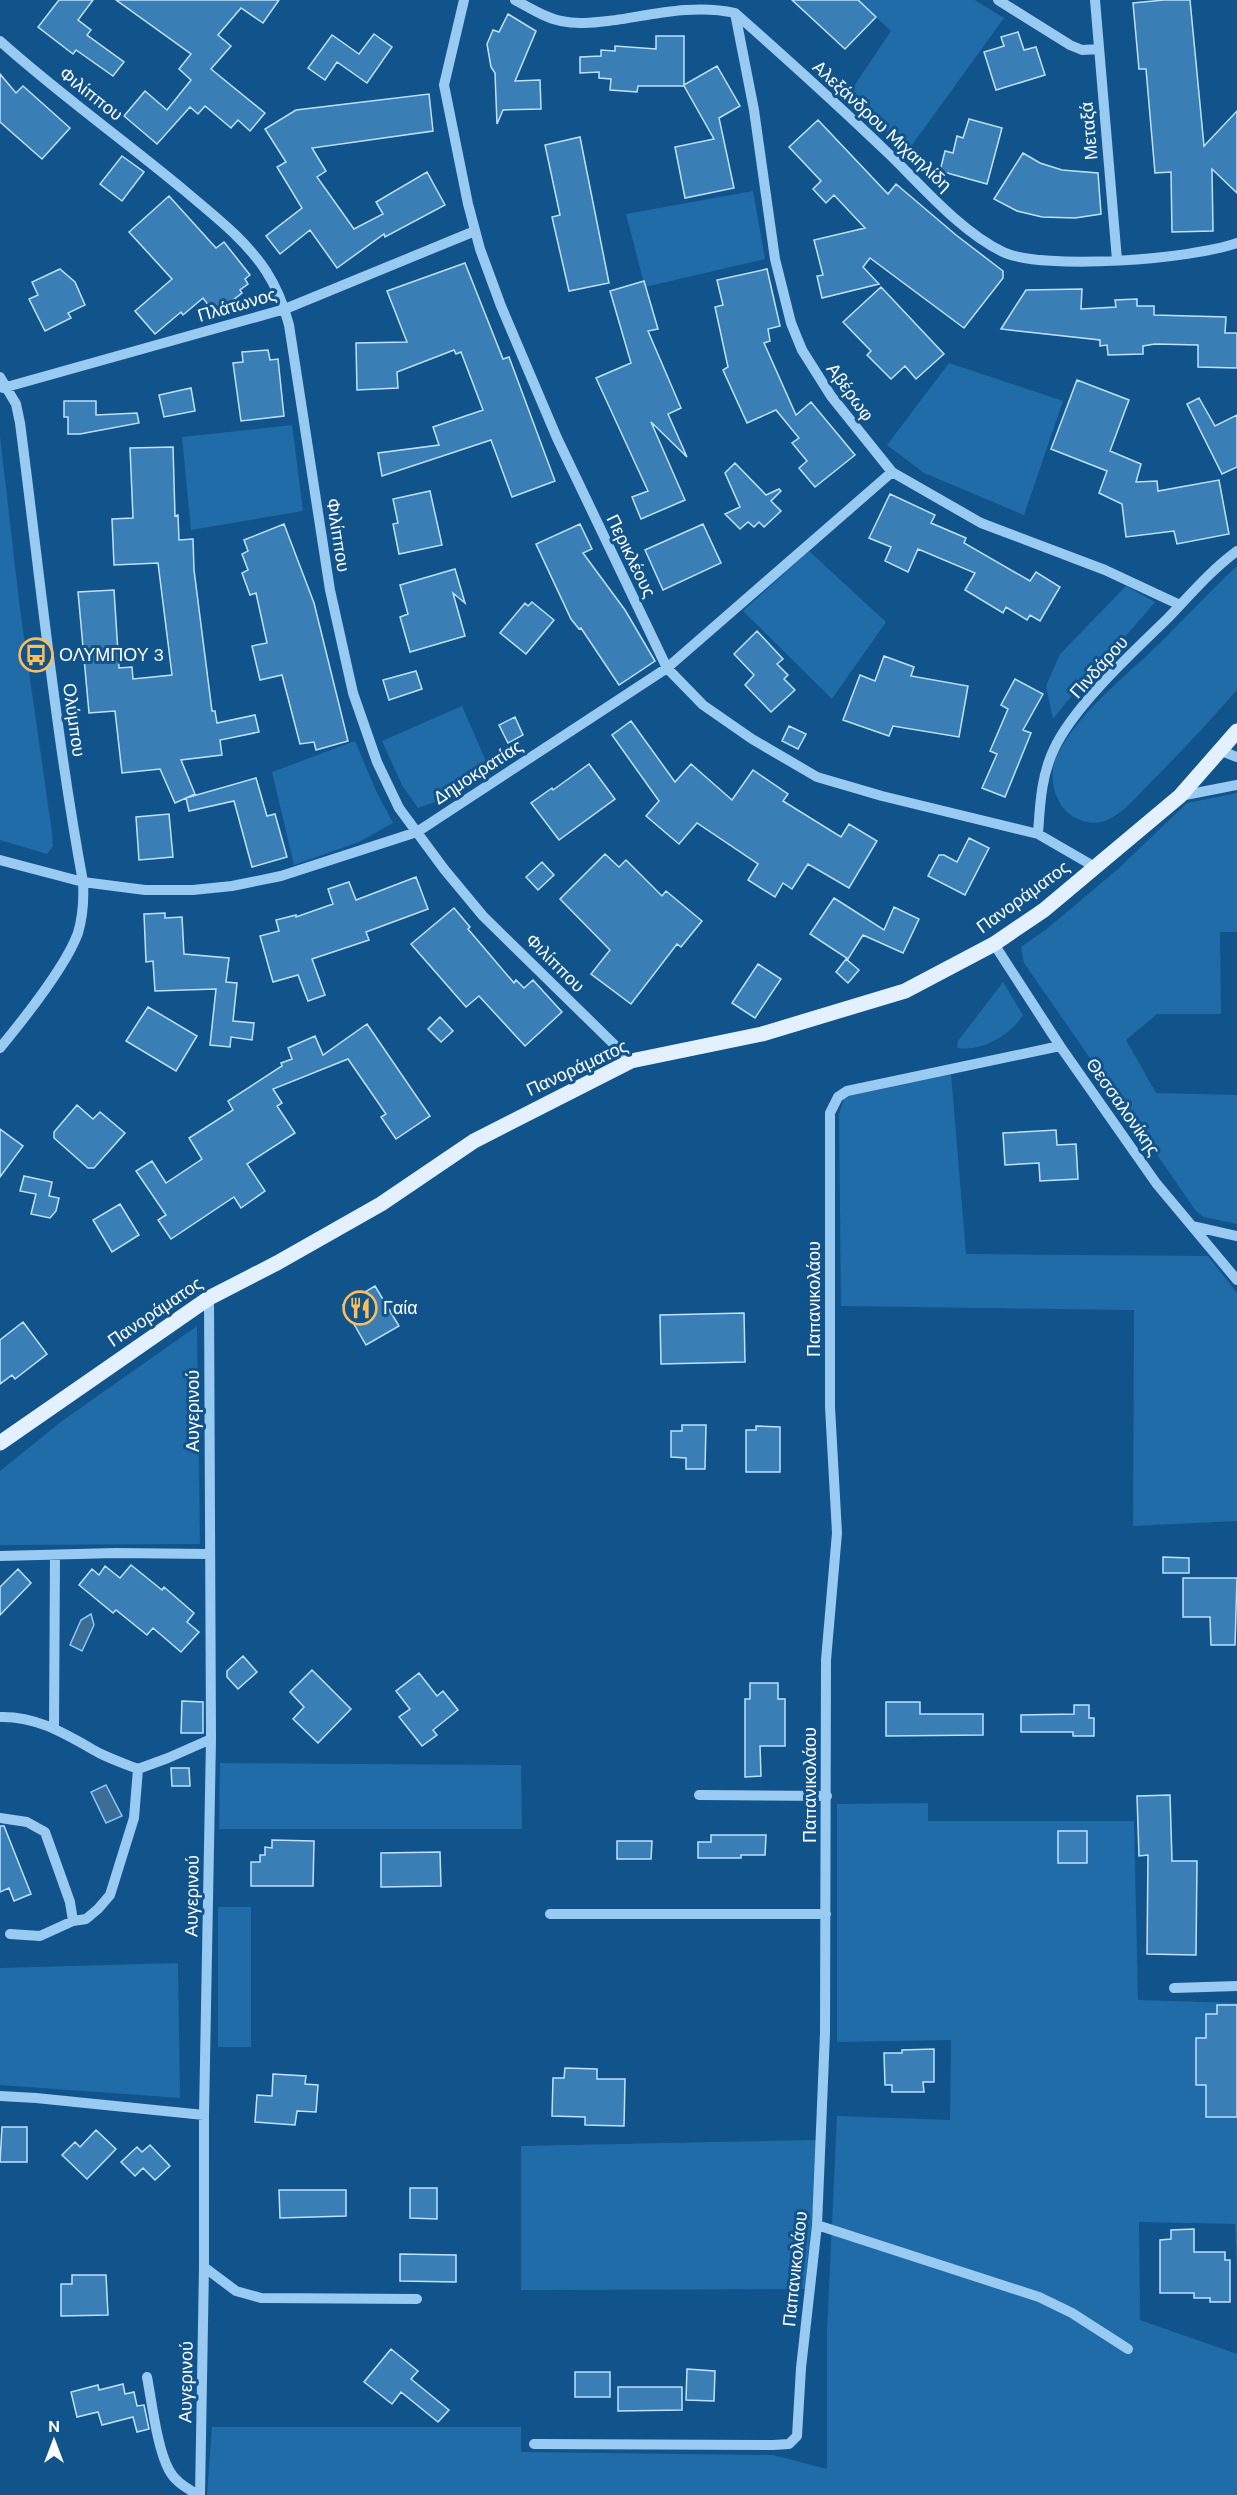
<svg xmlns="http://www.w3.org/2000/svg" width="1237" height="2495" viewBox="0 0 1237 2495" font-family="'DM Sans',sans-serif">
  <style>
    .green { fill: #1f6ca9 }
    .water { fill: #3b6d96; stroke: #89c7f5; stroke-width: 1.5 }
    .building { fill: #397eb5; stroke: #bfe1fd; stroke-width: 1.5 }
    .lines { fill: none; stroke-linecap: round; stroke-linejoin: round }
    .minor { stroke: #98caf2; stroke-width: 10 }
    .major { stroke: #e2f0ff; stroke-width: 15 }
    .labels { text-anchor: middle; stroke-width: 6; stroke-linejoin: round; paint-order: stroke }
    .street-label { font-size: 18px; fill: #fff; stroke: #11538b }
    .poi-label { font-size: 18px; fill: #fff; stroke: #11538b; text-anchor: start }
  </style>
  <rect width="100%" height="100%" fill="#11538b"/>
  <path class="green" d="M858,0H975L1004,18L907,152L848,95L891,31Z
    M753,191L765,259L645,287L626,214Z
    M949,363L1063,401L1024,515L924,473L887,445Z
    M292,425L303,511L191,530L182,437Z
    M0,436L20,609L52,833L53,846L47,854L0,840Z
    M809,551L886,622L832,699L743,611Z
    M1237,566V690C1209,722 1180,753 1150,783C1137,796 1123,814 1105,821C1088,827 1066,817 1059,801C1051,786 1050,768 1058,753C1082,709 1125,677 1160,643C1186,617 1210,591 1237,566Z
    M1126,586L1155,602C1122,642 1085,678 1053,719L1046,686L1060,654Z
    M462,706L489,768L438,801L418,808L402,785L382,741Z
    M355,741L376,791L393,823L359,842L294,865L272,772Z
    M1237,793V932H1220L1221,1014H1157L1126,1040L1156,1093L1237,1095V1224L1204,1217L1196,1211L1024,963L1021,947L1048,928L1119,868L1187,803Z
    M1003,982L1023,1015C1012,1034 982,1052 959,1048L957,1047L958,1041Z
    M951,1073L966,1254L1208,1256L1237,1293V1521L1133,1526L1134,1310L841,1306L839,1114L844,1098L849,1094Z
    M197,1326L200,1544L0,1545V1471L62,1421Z
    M220,1763L521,1765L522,1829H219Z
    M928,1803V1821H1134L1138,2000L1237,2003V2273L1235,2224L1139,2222L1140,2320L1237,2354V2495H207L212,2427H521V2452L773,2455L827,2469V2331L837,2116L950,2120L951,2040L837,2042V1804Z
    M218,1907H251V2047H218Z
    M178,1963L180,2098L0,2085V1968Z
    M817,2140L813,2209L805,2289L521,2290V2146Z"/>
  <path class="water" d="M91,1614L94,1625L82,1651L70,1645L81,1620Z
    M106,1785L122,1816L106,1823L91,1792Z"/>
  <path class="building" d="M59,0H93L78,20L91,30L87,35L124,62L113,76L76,50L73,54L38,27Z
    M116,0H279L263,23L241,8L218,35L231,46L211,69L265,113L250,131L238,120L231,128L205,106L198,114L190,107L157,144L124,116L145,91L167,110L191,80L179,69L191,54Z
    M792,0H858L876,17L845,49Z
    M1164,0H1190L1204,146L1237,111V193L1212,169L1213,231L1172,232L1171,172L1155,173L1146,69H1139L1133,3Z
    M508,14L536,31L515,81L540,80L541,109L503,110L497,124L495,73L491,67L487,44L493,30L499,32Z
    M1018,32L1024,50L1036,47L1045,75L996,90L984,52L1004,46L1001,37Z
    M374,34L392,47L367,83L337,62L325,80L308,68L332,35L359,54Z
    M656,36H684V85L717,66L740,106L719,118L734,188L685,198L675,147L714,139L684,86H638L637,92L610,90L611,79L599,78V72L580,73V57L601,56V50L615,51V46L656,49Z
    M0,74L16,93L23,86L70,128L42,159L0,122Z
    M429,94L433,131L312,148L326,171L317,177L354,229L383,214L376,202L427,172L445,205L385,237L384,234L337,268L310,230L280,254L266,236L302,208L277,167L286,162L265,129L296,110Z
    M969,119L1002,128L987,184L940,171L945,151L953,153L957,136L963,138Z
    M818,120L888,194L896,184L956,235L1003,271V278L964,328L870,258L863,267L879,284L822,298L817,276L823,275L814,240L865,228L834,195L826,203L813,189L821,181L789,147Z
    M580,137L609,283L569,291L552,217L560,215L545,145Z
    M1023,153L1040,163L1062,170L1098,173L1101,214L1075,218L1042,217L1017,211L994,199Z
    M122,156L144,172L122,201L100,184Z
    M169,196L216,248L224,242L250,275L245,279L248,284L240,290L242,293L215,314L203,298L183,315L181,312L155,334L135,311L172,279L129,232Z
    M465,263L503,359L509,357L555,481L512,497L491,440L382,476L378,453L439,445L433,427L483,410L461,352L456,354L454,350L397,372L398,388L357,390L356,343L407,342L387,291Z
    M60,269L75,282L85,305L68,313L71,318L45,331L29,299L38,295L32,282Z
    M767,269L780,326L768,329L770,341L764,343L796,415L811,402L855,455L815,487L799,468L807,461L792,443L799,438L776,410L747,423L723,370L728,367L715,307L723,305L717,280Z
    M644,281L658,329L648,331L681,408L668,414L687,457L651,422L685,500L641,519L632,497L648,491L596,378L631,363L610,291Z
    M881,287L944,354L916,379L905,366L891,379L867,355L871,351L843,322Z
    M1082,289L1081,309L1116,307L1115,300L1137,299V306H1154V315L1226,317L1225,333H1237V368L1198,367V345L1155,344L1143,346V354L1108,355L1107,345L1100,346V340L1001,329L1026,290Z
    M268,350L270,360L278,359L284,416L241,421L233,363L243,362L242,352Z
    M1077,380L1129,400L1110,451L1141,464L1136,482L1157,481L1158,491L1219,480L1229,534L1177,544L1174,531L1126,537L1122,504L1099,493L1107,471L1051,449Z
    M191,388L195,411L164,417L159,395Z
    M1199,398L1215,426L1237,415V467L1222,474L1187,404Z
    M64,401H96V415L137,413L139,423L80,434H68V417H64Z
    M173,447L175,516L178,515L179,540L193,539L194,570L212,711H215L217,723L255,715L259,732L220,740L222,755L181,760L195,794L175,803L160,769L122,773L115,711L89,713L78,592L114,590L119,668L132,667L133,679L172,675L158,563L114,565L112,519L133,518L130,448Z
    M735,463L766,495L779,489L781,491L771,501L781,511L764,527L759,522L754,527L748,522L740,529L725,514L740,507L725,473Z
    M430,491L442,545L399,554L393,524L398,523L393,499Z
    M890,494L935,515L931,523L966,538L964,543L1030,581L1036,572L1060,587L1040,621L1030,615L1027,620L1006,607L1003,613L965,590L975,573L918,549L908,572L885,561L891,547L869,538Z
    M284,524L314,603L348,741L316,750L314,742L300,744L282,675L260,680L252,646L267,643L256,593L250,595L242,573L248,570L242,554L248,551L244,540Z
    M580,524L592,549L583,553L625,610L655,661L619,685L581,628L579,629L571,619L536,544Z
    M703,524L721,563L663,590L645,550Z
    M455,569L465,603L453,593L465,636L410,652L400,617L408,614L400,585Z
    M532,602L554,620L526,654L500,633L525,603L528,606Z
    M757,631L783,659L777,664L788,675L784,679L795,690L771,712L745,685L754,675L734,654Z
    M884,656L914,667L911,676L968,686L959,737L893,726L889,736L843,720L860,675L875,681Z
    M416,671L422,689L389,700L383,680Z
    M1015,679L1043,694L1023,730L1031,733L1005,797L982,788L997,754L990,751L1008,709L1001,705Z
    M515,717L523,735L508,743L499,725Z
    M631,721L675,782L691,764L732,800L753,770L788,794L783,801L841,837L849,824L877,841L849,888L808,864L792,889L783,883L775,897L748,880L758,864L697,823L679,844L646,816L659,801L612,735Z
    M789,726L806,734L798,749L782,741Z
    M589,764L615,799L559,840L531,803L552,788L553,790Z
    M256,778L267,816L275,814L287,857L252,867L234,801L189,811L186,798Z
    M169,814L173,857L139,860L136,817Z
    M969,838L989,848L965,895L928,876L939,855H944L957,862Z
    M605,854L619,867L626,860L662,896L666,891L702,921L681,947L677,944L631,1004L591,974L610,950L560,899Z
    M542,862L554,875L538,890L526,877Z
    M416,877L428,909L366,932L369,940L312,959L325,995L308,1001L298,975L273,982L260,936L279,931L276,920L296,915V917L333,904L328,889L349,882L356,900Z
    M834,898L884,930L894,907L919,919L903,953L863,935L848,959L810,934Z
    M454,908L470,927L468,929L514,983L516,980L524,988L533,980L562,1012L525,1046L479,996L466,1007L411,944Z
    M165,913V918L182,917L184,954L229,958L226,982L237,983L233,1021L254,1023L252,1040L231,1037L230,1047L210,1045L216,989L155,991L153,961L146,962L144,914Z
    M846,959L859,970L848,983L836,972Z
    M758,964L781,979L755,1018L732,1003Z
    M148,1007L197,1036L176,1071L126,1041Z
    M440,1017L453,1031L441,1042L428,1029Z
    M367,1024L430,1116L396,1139L381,1117L386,1114L348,1059L273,1089L282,1103L277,1106L295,1133L247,1164L265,1191L241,1208L234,1197L171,1239L158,1220L166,1215L136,1171L152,1161L166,1183L202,1159L189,1138L233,1110L228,1101L282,1066L281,1063L292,1059L288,1048L315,1036L323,1055Z
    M77,1105L93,1119L100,1112L125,1133L94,1168H88L54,1138V1132Z
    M0,1129L23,1146L0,1177Z
    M1056,1130L1057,1145L1076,1144L1078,1179L1040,1181L1039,1163L1005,1165L1003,1133Z
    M24,1176L52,1182L49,1196L59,1198L56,1211L50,1218L31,1214L36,1194L20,1191Z
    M120,1204L139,1235L112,1252L93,1220Z
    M375,1286L399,1326L366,1345L343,1305Z
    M744,1313L745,1362L661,1364L660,1315Z
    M23,1322L47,1354L15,1379L12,1375L0,1384V1340Z
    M682,1425H706L705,1469H686V1458L671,1457V1431H682Z
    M756,1426L780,1427V1472H746V1430H756Z
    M1163,1557L1189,1558V1573H1163Z
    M131,1565L162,1590L164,1587L194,1613L187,1622L199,1632L181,1652L153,1628L147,1635L116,1610L113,1613L79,1585L92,1569L99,1575L105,1566L120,1578Z
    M18,1569L31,1583L0,1615V1587Z
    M1183,1578H1237L1235,1645H1211L1210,1617H1183Z
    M243,1656L257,1672L238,1689L227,1677V1671Z
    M312,1670L351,1709L318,1743L293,1719L304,1707L290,1692Z
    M419,1673L437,1696L443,1691L458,1710L433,1730L437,1735L422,1746L399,1717L410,1709L396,1691Z
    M750,1683H778V1699H785V1746H760L761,1776L745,1777V1699H750Z
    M182,1701L203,1702V1733H181Z
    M886,1702H920V1714H983V1735L886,1736Z
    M1074,1705H1089V1718H1094V1736H1073V1732H1021V1715L1074,1714Z
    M171,1768H189L190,1786H172Z
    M1170,1795L1172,1861H1197L1196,1955L1147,1954L1148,1855L1139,1856L1137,1796Z
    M0,1826H4L31,1894L14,1901L9,1888L0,1892Z
    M1058,1831H1087V1863H1058Z
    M711,1835H766L765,1855H741V1858H698V1842H711Z
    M272,1840L314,1841L313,1886H251V1862H260V1855H265V1847L272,1848Z
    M617,1841H652L651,1859H617Z
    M440,1852L441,1886L381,1887V1853Z
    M1217,2005H1237V2117H1206V2085H1196V2038H1206V2014H1217Z
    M934,2049V2082H923L924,2092H892V2085H885L884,2053H902V2050Z
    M565,2068L597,2069V2079H625L624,2126L585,2125V2117L552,2116L553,2078H564Z
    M273,2074L306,2076L305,2084L318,2085L316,2112L297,2111L295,2125L255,2122L257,2095L272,2096Z
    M2,2127H27V2162H0Z
    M96,2130L116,2149L87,2179L62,2155L75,2142L80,2147Z
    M150,2145L170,2166L155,2180L143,2168L135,2176L121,2162L137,2147L142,2152Z
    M410,2188H437V2219L410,2218Z
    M279,2190H346V2216L280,2218Z
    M1194,2229V2252H1225V2260H1230V2302H1210V2298H1194V2293H1160V2240L1171,2239V2230Z
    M400,2254L456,2255V2282L400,2281Z
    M72,2275H106L108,2315L61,2316V2284H72Z
    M391,2349L418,2371L411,2379L449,2410L438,2422L401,2392L392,2404L364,2382Z
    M687,2369L715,2371L714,2401L686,2400Z
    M575,2372H610V2397H575Z
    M123,2384L125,2394L134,2392L137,2406L144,2405L149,2429L137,2432L133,2417L102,2425L98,2412L77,2417L71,2392L98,2385L99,2390Z
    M618,2387H682V2410L618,2411Z"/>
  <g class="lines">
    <path class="minor" d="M464,0L444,85L468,204L480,249L501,306L557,438L667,668L703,705L752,739L817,777L882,796L1038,834L1095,867
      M515,0C530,8 545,18 561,21C580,25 597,22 616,20C655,14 696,4 735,13C787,59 839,106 889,154C922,186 961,232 1003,252C1044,271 1193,259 1237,243
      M998,0L1070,45L1082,50L1099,49
      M1095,0L1117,260
      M735,13L754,110L775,259L791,323L802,350L831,396L892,472L981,523L1105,570L1180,605
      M0,41C59,94 124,140 185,191C213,215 245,239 266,271C277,288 284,306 289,325L330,590L353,693L377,762L399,808L444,869L483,916L631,1061
      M0,377L16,404L20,423C40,576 55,730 83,882C84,899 83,916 78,933C66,966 23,1020 0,1048
      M3,388L285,309L475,231
      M1219,750L1237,757
      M1180,796L1237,785
      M1038,834C1040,805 1041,776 1054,749C1074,706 1133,652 1168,618C1190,595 1211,570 1237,551
      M0,860L83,882L145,890H193L232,886L281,876L417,832L667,668L892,472
      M994,944L1060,1046L1156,1183L1237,1280
      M1192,1226L1237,1236
      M0,1556L116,1553L210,1554
      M0,1717C38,1716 67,1735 99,1753C111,1759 125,1764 138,1769
      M54,1728L55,1555
      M699,1795L827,1796
      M0,1818L27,1822L45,1832L70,1902L73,1921
      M550,1914H826
      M10,1934L40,1936L73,1921L86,1919L98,1909L110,1895L134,1818L138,1769L168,1758L211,1739
      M1174,1988L1237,1986
      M0,2096L36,2098L204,2115
      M817,2225L1039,2297L1072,2313L1128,2349
      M204,2267L236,2291L261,2298L417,2299
      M147,2377C152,2403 157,2448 169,2470C175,2482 187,2488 198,2495
      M534,2444L773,2445L789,2444L797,2436L801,2368L817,2225L825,2033L826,1660L837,1533L830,1407V1113L838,1097L847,1091L1060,1046
      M200,2495L204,2267V2115L211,1739L209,1298"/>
    <path class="major" d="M0,1443L209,1298L277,1263L381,1204L474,1141L631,1061L762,1034L905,991L994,944L1044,910L1180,796L1237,731"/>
  </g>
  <defs>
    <symbol id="bus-ring" viewBox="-11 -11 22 22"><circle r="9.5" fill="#11538b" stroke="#ffbd58" stroke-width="1.5"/><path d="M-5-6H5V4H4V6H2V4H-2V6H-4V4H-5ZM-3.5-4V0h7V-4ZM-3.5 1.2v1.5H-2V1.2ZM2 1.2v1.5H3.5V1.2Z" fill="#ffbd58"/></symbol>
    <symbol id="restaurant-ring" viewBox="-11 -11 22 22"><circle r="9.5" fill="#11538b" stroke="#ffbd58" stroke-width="1.5"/><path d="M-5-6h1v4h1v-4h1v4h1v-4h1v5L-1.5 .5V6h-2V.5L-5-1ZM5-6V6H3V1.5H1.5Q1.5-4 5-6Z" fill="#ffbd58"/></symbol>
  </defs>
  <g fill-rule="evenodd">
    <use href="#bus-ring" x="17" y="636" width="38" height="38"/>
    <use href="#restaurant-ring" x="341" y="1289" width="38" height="38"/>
  </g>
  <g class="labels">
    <g class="street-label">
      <text transform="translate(91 94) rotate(38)" y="6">Φιλίππου</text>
      <text transform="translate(882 126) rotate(43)" y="6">Aλεξάνδρου Mιχαηλίδη</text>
      <text transform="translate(1089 131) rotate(-95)" y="6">Μεταξά</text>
      <text transform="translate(237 305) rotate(-16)" y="6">Πλάτωνος</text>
      <text transform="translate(850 392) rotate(54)" y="6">Αβέρωφ</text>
      <text transform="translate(338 535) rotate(81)" y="6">Φιλίππου</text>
      <text transform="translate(631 556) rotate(64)" y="6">Περικλέους</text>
      <text transform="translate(1099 667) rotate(-48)" y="6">Πινδάρου</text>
      <text transform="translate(74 720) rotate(82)" y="6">Ολύμπου</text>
      <text transform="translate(478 772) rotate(-33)" y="6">Δημοκρατίας</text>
      <text transform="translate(1023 897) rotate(-36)" y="6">Πανοράματος</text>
      <text transform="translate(555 963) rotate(45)" y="6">Φιλίππου</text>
      <text transform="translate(577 1068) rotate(-25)" y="6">Πανοράματος</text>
      <text transform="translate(1123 1107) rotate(55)" y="6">Θεσσαλονίκης</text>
      <text transform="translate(814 1299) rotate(-90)" y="6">Παπανικολάου</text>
      <text transform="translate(155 1312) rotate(-34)" y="6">Πανοράματος</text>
      <text transform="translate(193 1411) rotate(-90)" y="6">Αυγερινού</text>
      <text transform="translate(810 1785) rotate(-90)" y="6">Παπανικολάου</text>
      <text transform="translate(192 1896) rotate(-89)" y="6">Αυγερινού</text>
      <text transform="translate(795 2269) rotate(-84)" y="6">Παπανικολάου</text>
      <text transform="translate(186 2382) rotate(-89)" y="6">Αυγερινού</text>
    </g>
    <g class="poi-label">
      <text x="59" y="661">ΟΛΥΜΠΟΥ 3</text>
      <text x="383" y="1314">Γαία</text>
    </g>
  </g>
  <g transform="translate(54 2441)" stroke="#11538b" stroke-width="4.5" paint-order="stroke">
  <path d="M0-4.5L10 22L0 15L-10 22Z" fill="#ffffff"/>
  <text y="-9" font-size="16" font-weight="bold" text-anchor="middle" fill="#ffffff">N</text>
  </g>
</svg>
